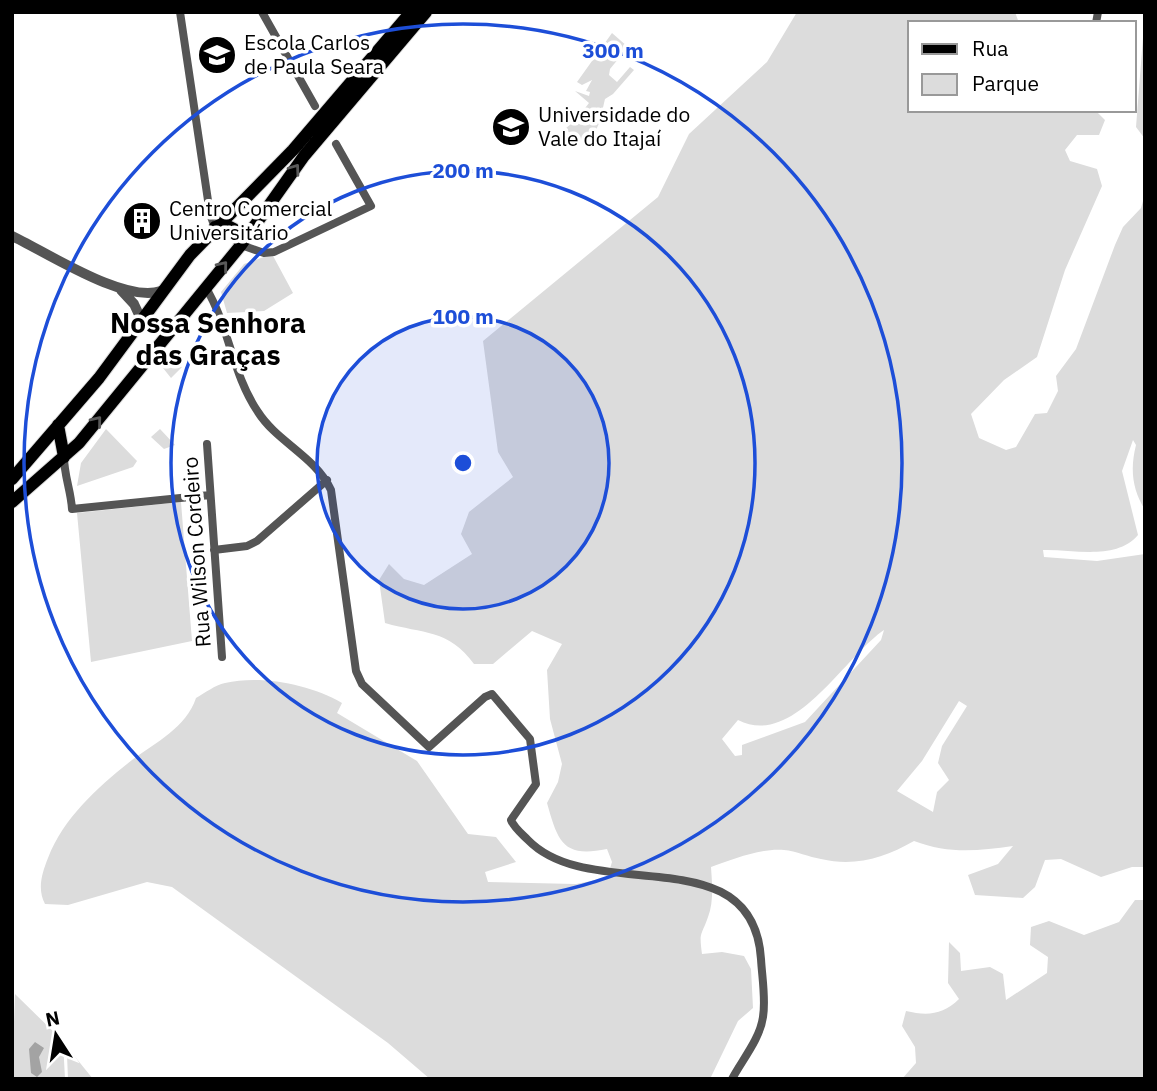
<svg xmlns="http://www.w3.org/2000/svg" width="1157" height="1091" viewBox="0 0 1157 1091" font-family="'IBM Plex Sans',sans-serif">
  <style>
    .green { fill: #dcdcdc; fill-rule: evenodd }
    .water { fill: #a3a3a3 }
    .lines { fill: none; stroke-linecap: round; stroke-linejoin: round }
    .primary-casing { stroke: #dbdbdb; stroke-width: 14 }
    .minor { stroke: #555; stroke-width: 8 }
    .tertiary { stroke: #555; stroke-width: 10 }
    .primary { stroke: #000; stroke-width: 12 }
    .oneway { stroke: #595959 }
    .ring { fill: none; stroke: #1d4ed8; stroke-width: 3.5 }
    .labels { text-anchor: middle; stroke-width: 7; stroke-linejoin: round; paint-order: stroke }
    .poi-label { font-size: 21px; fill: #000; stroke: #fff; text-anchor: start }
    .street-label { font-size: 21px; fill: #000; stroke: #fff }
    .district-label { font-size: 28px; font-weight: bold; fill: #000; stroke: #fff }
    .centre { fill: #1d4ed8; stroke: #fff; stroke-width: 3.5 }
    .ring-label { font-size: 21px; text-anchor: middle; font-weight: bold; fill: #1d4ed8; stroke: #fff; stroke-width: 7; stroke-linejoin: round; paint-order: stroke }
  </style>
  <rect width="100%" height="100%" fill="#fff"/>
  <path class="green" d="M797,12H1015L1019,23H910V110H1095L1105,120L1099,135H1077L1065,150L1070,161L1097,169L1102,186L1065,270L1037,357L1004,380L971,414L979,438L1006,450L1016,447L1035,414L1047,413L1058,391L1056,376L1076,349L1115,245L1123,227L1141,208L1145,194V510C1132,489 1130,469 1136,445L1133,440L1122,471L1138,535C1116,561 1073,549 1043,550L1044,557L1097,561L1145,554V867H1132L1101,877L1061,859L1045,860L1035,887L1023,898L975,895L968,875L998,864L1013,846C977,851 948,854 914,841C884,858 855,867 821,859C809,857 796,851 784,850C761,848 733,859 711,867C712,882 714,902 708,917C701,937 699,931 702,954L722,952L744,956L751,969L753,1008L738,1021L710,1079H430L388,1043L172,887L147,882L68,905L45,904C37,889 42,873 48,858C64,817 98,787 132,760C156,742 186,728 196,698C205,693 215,685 225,683C261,675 309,684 342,703L337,713L417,761L468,834L496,837L516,862L485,872L488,882L576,884L607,878L612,862L607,849C563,858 558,842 547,803L558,782L562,764L550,719L547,670L562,644L532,631L493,664H474C449,629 423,634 385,623L379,580L389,564L404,579L424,585L472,554L461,534L469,512L513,477L498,452L483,341L658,197L689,134L767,62ZM884,630L881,640L805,722L742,745V755L735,756L722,739L738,720C794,749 844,657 884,630ZM959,701L967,706L942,746L938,763L949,780L937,792L933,812L897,791L922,761Z
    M1145,12V139L1136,127Z
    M612,33L628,47L610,69L609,75L617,82L630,67L634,70L613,94L605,99C601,114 600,140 578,140L565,129L574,121L581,125L586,121L582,112L589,103L575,91L589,96L590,92L586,91L592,80L582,85L577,82Z
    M272,254L293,293L264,311L227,313L221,292L244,264Z
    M167,353L182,367L171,378L159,363Z
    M106,429L137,461L133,467L77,486L81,463Z
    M160,429L175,445L164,449L151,437Z
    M181,502L192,641L91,662L77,513Z
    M1135,900H1145V1079H902L916,1063L915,1047L902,1026L906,1011C927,1016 943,1015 959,999L948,983L949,942L960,953L961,971L990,967L1003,974L1006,1000L1047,973L1048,957L1030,945L1031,927L1049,921L1084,935L1119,922Z
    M15,994L63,1041L65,1079H12Z
    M72,1053L93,1079H68L67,1055Z"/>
  <path class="water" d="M35,1042L44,1048L39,1057L42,1072L37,1077L31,1073L29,1049Z"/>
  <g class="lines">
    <defs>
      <path id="primary" d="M215,227L228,226L234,229L241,245
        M58,425L64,457
        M12,479L99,378L190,255L293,150L411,12
        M12,502L79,443L241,245L304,156L426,12"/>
    </defs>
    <use href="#primary" class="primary-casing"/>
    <path class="minor" d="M180,12L210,214L215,228
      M262,12L315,106
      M1096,23L1098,12
      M241,245L264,253L274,252L371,206L336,144
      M206,288C229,326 232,374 258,412C277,442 315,456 331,490L356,671L362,684L429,747L485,697L492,694L530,739L536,784L511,820C514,828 522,834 528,840C592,906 753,835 761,959C762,977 766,999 763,1017C760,1039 742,1060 732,1079
      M207,444L222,657
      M64,457C64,475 71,491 72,509L210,495
      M214,550L247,546L257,541L327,480"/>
    <path class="tertiary" d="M12,236C46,252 125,304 161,291
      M121,290L134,304L141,319"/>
    <use href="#primary" class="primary"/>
  </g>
  <defs><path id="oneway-chevron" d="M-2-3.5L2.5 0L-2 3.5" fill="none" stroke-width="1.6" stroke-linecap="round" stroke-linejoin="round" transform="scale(1.75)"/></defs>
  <g class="oneway">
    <use href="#oneway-chevron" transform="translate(295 169) rotate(-54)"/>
    <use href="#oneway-chevron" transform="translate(223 266) rotate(-51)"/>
    <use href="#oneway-chevron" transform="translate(97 421) rotate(-51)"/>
  </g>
  <circle cx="463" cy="463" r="146" fill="#1d4ed8" fill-opacity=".12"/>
  <g class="ring">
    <circle cx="463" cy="463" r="146"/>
    <circle cx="463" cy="463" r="292"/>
    <circle cx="463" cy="463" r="439"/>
  </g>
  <defs>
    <symbol id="school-disc" viewBox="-11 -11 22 22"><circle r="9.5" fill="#000" stroke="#fff"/><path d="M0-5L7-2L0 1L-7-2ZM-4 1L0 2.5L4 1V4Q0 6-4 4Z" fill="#fff"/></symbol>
    <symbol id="university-disc" viewBox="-11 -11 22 22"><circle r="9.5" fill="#000" stroke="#fff"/><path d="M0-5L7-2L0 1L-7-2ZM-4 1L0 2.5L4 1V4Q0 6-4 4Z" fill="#fff"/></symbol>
    <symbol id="building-disc" viewBox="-11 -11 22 22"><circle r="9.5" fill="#000" stroke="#fff"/><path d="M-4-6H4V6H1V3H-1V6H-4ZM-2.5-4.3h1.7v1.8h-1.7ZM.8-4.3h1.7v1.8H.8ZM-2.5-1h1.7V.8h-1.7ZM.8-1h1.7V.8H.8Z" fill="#fff"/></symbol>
  </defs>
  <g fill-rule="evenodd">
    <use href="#school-disc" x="195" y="33" width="44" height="44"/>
    <use href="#university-disc" x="489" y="105" width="44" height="44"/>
    <use href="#building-disc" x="120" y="199" width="44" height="44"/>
  </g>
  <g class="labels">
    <g class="poi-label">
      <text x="244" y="50">Escola Carlos<tspan x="244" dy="24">de Paula Seara</tspan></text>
      <text x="538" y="122">Universidade do<tspan x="538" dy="24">Vale do Itajaí</tspan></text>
      <text x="169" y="216">Centro Comercial<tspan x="169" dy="24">Universitário</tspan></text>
    </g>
    <g class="street-label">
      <text transform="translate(197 552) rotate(-94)" y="7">Rua Wilson Cordeiro</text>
    </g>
    <g class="district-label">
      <text x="208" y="333">Nossa Senhora<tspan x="208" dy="32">das Graças</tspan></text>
    </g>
  </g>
  <circle cx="463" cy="463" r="10" class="centre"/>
  <g class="ring-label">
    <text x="613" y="58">300 m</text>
    <text x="463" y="178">200 m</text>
    <text x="463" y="324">100 m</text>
  </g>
  <rect width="1157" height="1091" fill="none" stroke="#000000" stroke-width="28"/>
  <rect x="908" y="21" width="228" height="91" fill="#ffffff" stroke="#999999" stroke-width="2"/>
  <rect x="922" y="44" width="35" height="10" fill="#000000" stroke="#999999" stroke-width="2"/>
  <text x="972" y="56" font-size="21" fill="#000000">Rua</text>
  <rect x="922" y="74" width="35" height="21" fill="#dcdcdc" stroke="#999999" stroke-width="2"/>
  <text x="972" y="91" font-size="21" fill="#000000">Parque</text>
  <g transform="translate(56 1035) rotate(348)" stroke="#ffffff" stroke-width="5" paint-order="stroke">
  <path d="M0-5L12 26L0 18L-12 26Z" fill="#000000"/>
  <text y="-10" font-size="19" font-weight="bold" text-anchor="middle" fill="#000000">N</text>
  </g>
</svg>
